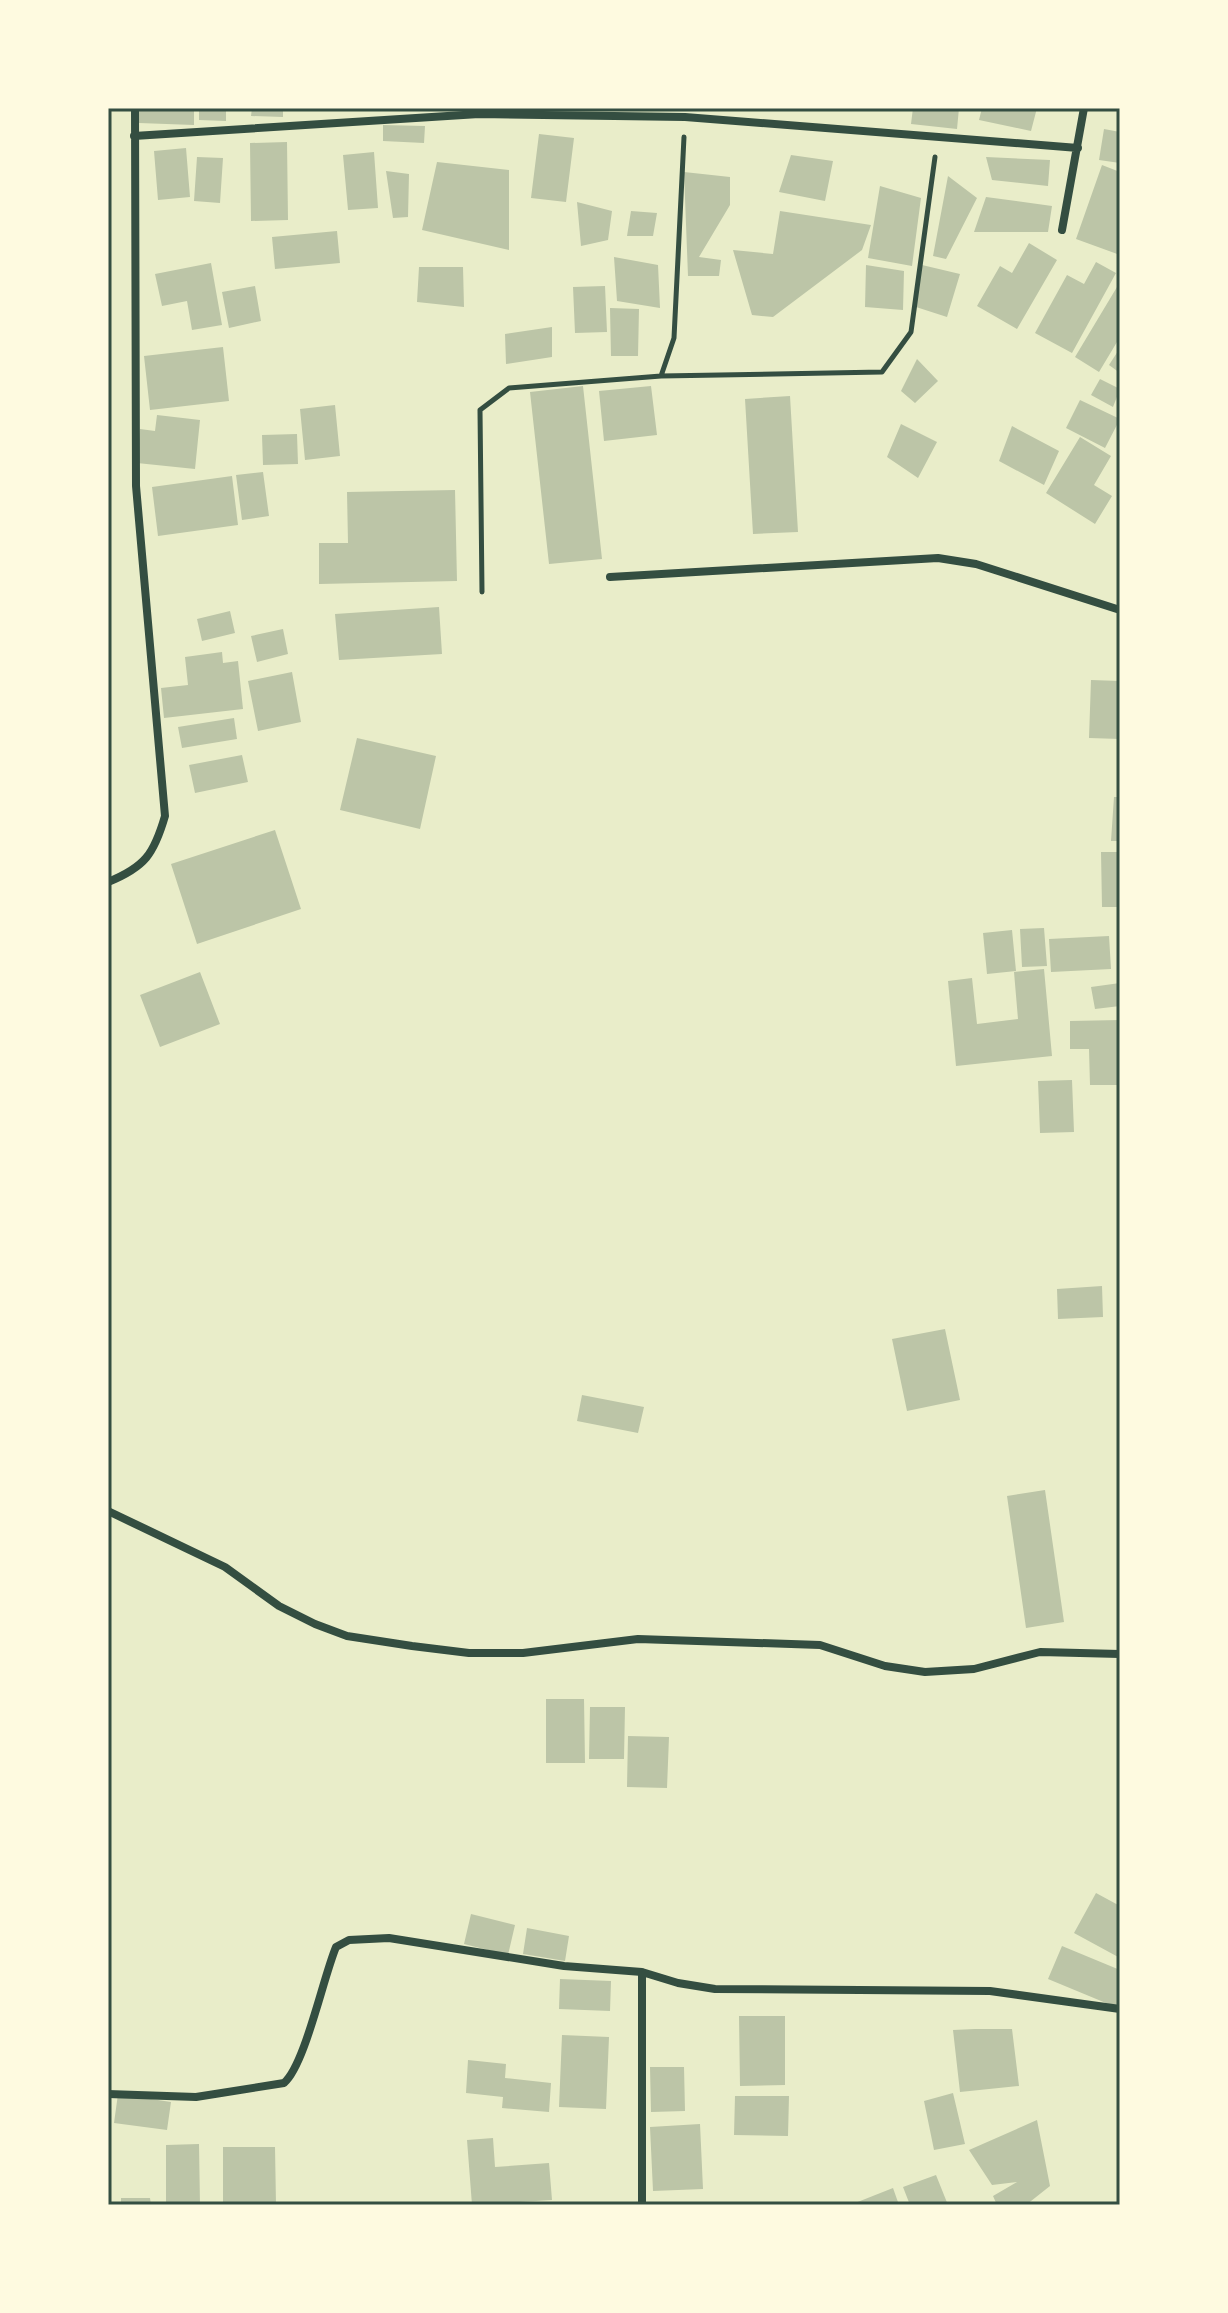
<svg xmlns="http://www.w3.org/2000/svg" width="1228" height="2313" viewBox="0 0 1228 2313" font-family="'Varela Round',sans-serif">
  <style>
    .building { fill: #bcc5a7 }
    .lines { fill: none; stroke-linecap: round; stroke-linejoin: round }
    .path { stroke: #344e41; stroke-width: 5 }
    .minor { stroke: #344e41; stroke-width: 8 }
    .neatline { fill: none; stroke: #344e41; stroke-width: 3 }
  </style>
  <rect width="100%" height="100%" fill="#e9edc9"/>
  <path class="building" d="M139,108H194V125L139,123Z
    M199,108H226V121L199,120Z
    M252,108H283V117L251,116Z
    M913,108H959L957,129L911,124Z
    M982,108H1037L1031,131L979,120Z
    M383,125L425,126L424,143L383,141Z
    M1104,129L1120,132V163L1099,160Z
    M539,134L574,138L566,202L531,198Z
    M287,142L288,220L251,221L250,143Z
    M186,148L190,197L158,200L154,151Z
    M374,152L378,208L348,210L343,155Z
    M791,155L833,161L825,201L779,192Z
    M197,157L223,158L220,203L194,201Z
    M986,157L1050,160L1048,186L992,180Z
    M437,162L509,170V250L422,230Z
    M1102,165L1120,172V255L1076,239Z
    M386,171L409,174L408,217L393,218Z
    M684,172L730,177V205L699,257L721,260L719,276H688Z
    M948,176L977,198L946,259L933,256Z
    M880,186L921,198L912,266L868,258Z
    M986,197L1052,206L1048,232H974Z
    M577,202L612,211L608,240L581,246Z
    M631,211L657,213L653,236H627Z
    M780,211L871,225L862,250L773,317L752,315L733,250L773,254Z
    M337,231L340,263L275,269L272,237Z
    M1029,243L1057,260L1017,329L977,306L1000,266L1012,273Z
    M614,257L658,265L660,308L617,301Z
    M1096,262L1116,273L1072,353L1035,333L1067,275L1084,284Z
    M211,263L222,325L192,330L187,301L162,306L155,274Z
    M866,265L904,271L903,310L865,307Z
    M922,265L960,274L947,317L916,307Z
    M419,267H463L464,307L417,302Z
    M1120,282V337L1099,372L1075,357Z
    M255,286L261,321L229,328L222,292Z
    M605,286L607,332L575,333L573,287Z
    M610,308L639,309L638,356H611Z
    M552,327V357L506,364L505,334Z
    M223,347L229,401L150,410L144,356Z
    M1120,348V373L1109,365Z
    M917,359L938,381L915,403L901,391Z
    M1100,379L1120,389L1113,407L1091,395Z
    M583,386L602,559L549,564L530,392Z
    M651,386L657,435L604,441L599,391Z
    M790,396L798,532L753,534L745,399Z
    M1080,400L1120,419L1105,448L1066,428Z
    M335,405L340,456L305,460L300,409Z
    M157,415L200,420L195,469L137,463L140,429L155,431Z
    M901,424L937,442L918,478L887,457Z
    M1012,426L1059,451L1044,485L999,461Z
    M297,434L298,464L263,465L262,435Z
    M1080,437L1111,456L1094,485L1112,496L1095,524L1046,493Z
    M263,472L269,516L242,520L236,475Z
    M232,476L238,525L158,536L152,487Z
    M455,490L457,581L319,584V543H348L347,492Z
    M439,607L442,654L339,660L335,614Z
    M230,611L235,633L202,641L197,619Z
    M283,629L288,654L257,662L251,636Z
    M222,652L223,663L238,661L243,709L164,718L161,688L188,685L185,657Z
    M292,672L301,722L258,731L248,681Z
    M1091,680L1120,681V739L1089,738Z
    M234,718L237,739L182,748L178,727Z
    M357,738L436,756L420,829L340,810Z
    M242,755L248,782L195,793L189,765Z
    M1114,797H1120V841H1111Z
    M275,830L301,909L197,944L171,864Z
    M1101,852H1120V907H1102Z
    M1044,928L1047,966L1022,967L1020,929Z
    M1012,930L1016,971L987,974L983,933Z
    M1109,936L1111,969L1051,972L1049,939Z
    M1044,969L1052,1056L956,1066L948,981L972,978L977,1024L1018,1019L1014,972Z
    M200,972L220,1024L160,1047L140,995Z
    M1120,983V1006L1095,1009L1091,987Z
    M1120,1020V1085H1090L1089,1049H1070V1021Z
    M1072,1080L1074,1132L1040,1133L1038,1081Z
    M1102,1286L1103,1317L1058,1319L1057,1289Z
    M945,1329L960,1400L907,1411L892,1339Z
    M582,1395L644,1407L638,1433L577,1421Z
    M1045,1490L1064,1622L1026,1628L1007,1496Z
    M546,1699H584L585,1763H546Z
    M590,1707H625L624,1759H589Z
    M628,1736L669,1737L667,1788L627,1787Z
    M1096,1893L1120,1906V1958L1074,1933Z
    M471,1914L515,1925L508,1955L464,1944Z
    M527,1928L569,1936L565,1961L523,1954Z
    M1062,1946L1120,1970L1118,2008L1048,1979Z
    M560,1979L611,1981L610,2011L559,2009Z
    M739,2016H785V2085L740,2086Z
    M975,2029H1012L1019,2086L960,2092L953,2030Z
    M562,2035L609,2037L606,2109L559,2107Z
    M468,2060L506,2064L505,2078L551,2083L549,2112L502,2108L503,2097L466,2093Z
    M650,2067H684L685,2111L651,2112Z
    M953,2093L965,2144L934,2150L924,2101Z
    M118,2094L171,2102L167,2130L114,2123Z
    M735,2096H789L788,2136L734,2135Z
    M1037,2120L1050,2186L1026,2205H997L993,2196L1017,2182L992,2185L969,2150Z
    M700,2124L703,2189L653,2191L650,2127Z
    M493,2138L495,2167L549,2163L552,2200L472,2205L467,2140Z
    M199,2144L200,2205H166V2145Z
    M223,2147H275L276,2205H223Z
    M936,2175L948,2205H910L903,2187Z
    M893,2188L899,2205H850Z
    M121,2198H150L151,2205H121Z"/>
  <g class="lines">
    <path class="path" d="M661,376L882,372L911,332L935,157
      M482,592L480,410L509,388L661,376L674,338L684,137"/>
    <path class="minor" d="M134,136L479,114L685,117L1078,148
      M1062,230L1084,108
      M610,577L938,558L976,564L1120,610
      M108,882C145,867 154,854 165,816L136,486L135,108
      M108,1511L225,1567L279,1606L315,1624L347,1636L412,1646L469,1653H523L638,1639L820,1645L885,1666L925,1672L974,1669L1040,1652L1120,1654
      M642,1972V2205
      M108,2094L196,2097L284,2083C305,2065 323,1978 336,1947L349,1940L389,1938L564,1966L642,1972L678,1983L715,1989L990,1991L1120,2009"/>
  </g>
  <rect width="1228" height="2313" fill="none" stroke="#fefae0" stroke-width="220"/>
  <rect x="110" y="110" width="1008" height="2093" class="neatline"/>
</svg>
